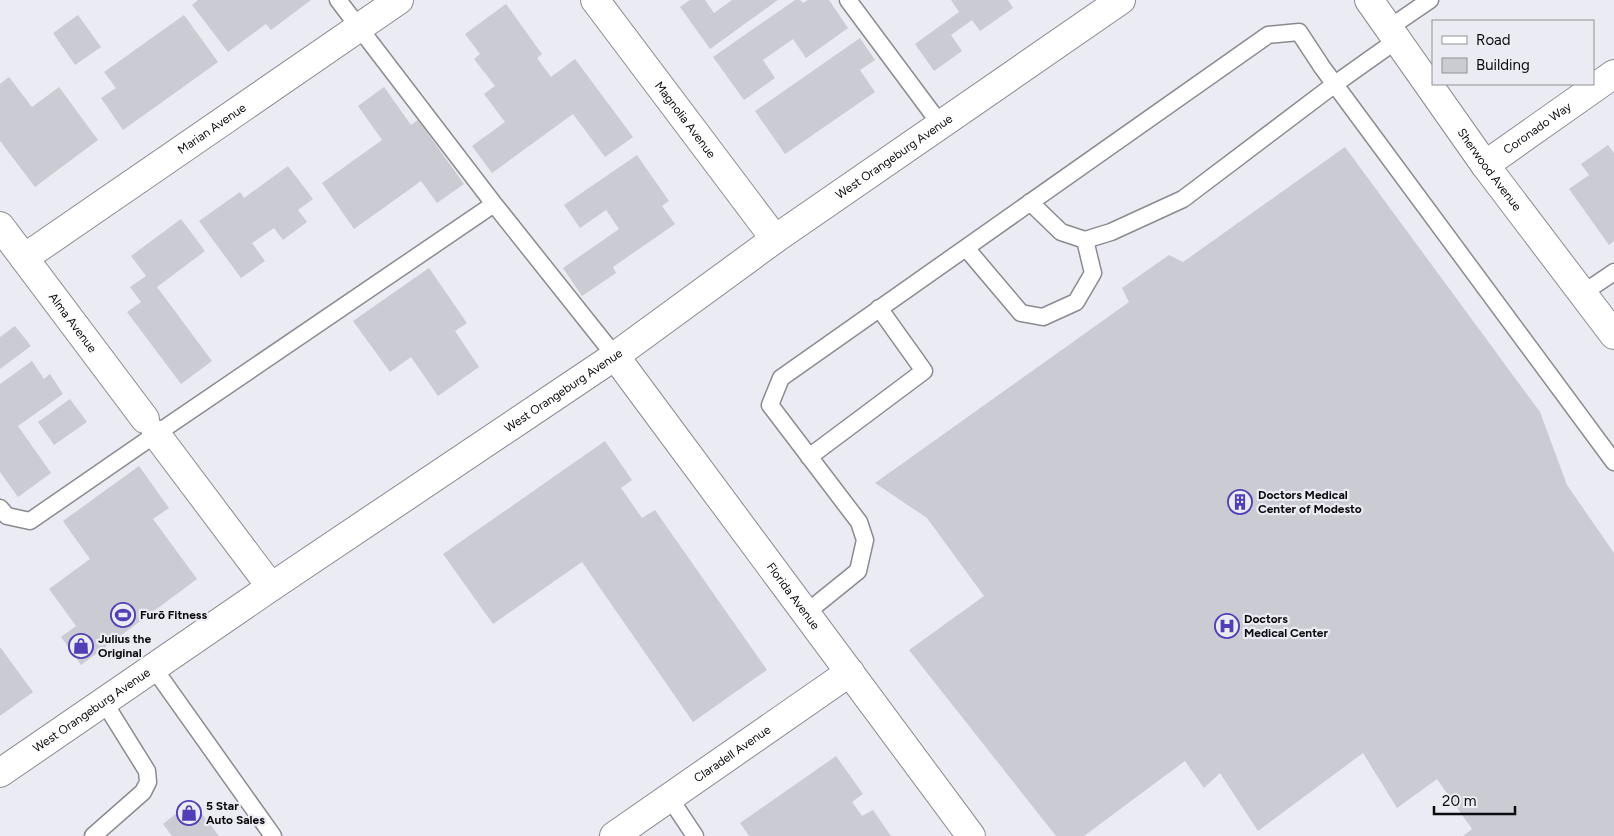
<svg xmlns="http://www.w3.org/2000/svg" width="1614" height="836" viewBox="0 0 1614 836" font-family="Figtree,sans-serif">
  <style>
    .building { fill: #cbcbd3 }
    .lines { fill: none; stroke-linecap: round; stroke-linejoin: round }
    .service-casing { stroke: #8a8a91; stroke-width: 19 }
    .minor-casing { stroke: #8a8a91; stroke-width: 30 }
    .tertiary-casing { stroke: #8a8a91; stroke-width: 30 }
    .service { stroke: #fff; stroke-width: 16 }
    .minor { stroke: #fff; stroke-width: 28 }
    .tertiary { stroke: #fff; stroke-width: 28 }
    .labels { text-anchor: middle; stroke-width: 4.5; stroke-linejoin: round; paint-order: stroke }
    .street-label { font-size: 12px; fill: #0b0b0d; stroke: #ebebf3 }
    .poi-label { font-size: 12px; font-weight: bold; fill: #0b0b0d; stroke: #ebebf3; text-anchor: start }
  </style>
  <rect width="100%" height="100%" fill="#ebebf3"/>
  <path class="building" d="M198,0H311L271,30L266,24L228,52L192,5Z
    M690,0H705L714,13L732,0H778L710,49L680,7Z
    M795,0H800L803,3L808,0H829L848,28L806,58L793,39L763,60L775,78L744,100L713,57Z
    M951,0H1008L1013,8L980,31L972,20L951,35L962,51L934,71L915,44L959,12Z
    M506,4L542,54L537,58L551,77L575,59L633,137L605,157L573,114L492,173L472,146L505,122L484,94L495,86L474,59L480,54L465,34Z
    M78,15L101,47L75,65L53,33Z
    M184,15L218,62L123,130L101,98L116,88L104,72Z
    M860,38L875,60L860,70L875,92L785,154L755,111Z
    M9,77L32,107L59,87L98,140L35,187L0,141V84Z
    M384,87L411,125L418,120L464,184L437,203L421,181L354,229L322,183L382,140L358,106Z
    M1608,145L1614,153V241L1609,245L1569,189L1589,175L1581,164Z
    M1345,147L1540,412L1567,485L1614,553V836H1463L1472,829L1437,779L1397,808L1363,753L1258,831L1220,773L1204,788L1185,761L1084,836H1056L909,650L984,596L927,518L875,483L1129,302L1122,288L1169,255L1183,262Z
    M637,155L669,201L662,206L675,224L613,267L616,273L582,296L563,268L619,229L606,210L580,228L564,205Z
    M288,166L313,199L298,210L307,222L283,240L274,228L252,243L265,261L241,278L199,221L240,192L244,198Z
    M181,219L205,251L157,287L212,361L181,384L127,312L141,302L130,287L146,276L131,256Z
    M429,268L467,323L455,331L479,367L438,396L411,357L390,372L353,321Z
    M15,326L31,346L0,369V337Z
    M32,361L44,379L50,374L63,394L18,426L51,473L18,497L0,472V384Z
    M70,399L87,422L54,445L38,422Z
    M605,441L632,480L621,488L642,518L655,510L767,670L693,722L582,562L493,624L443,554Z
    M139,466L169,508L153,519L197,579L81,665L61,637L76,626L49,589L90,559L63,521Z
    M0,647L33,692L0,716Z
    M836,756L863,794L852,802L862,816L873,810L891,836H749L740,823Z
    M192,801L219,836H172L163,824Z"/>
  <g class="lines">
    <defs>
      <path id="service" d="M338,0L494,204L615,356
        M848,0L941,125
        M1389,28L1430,0
        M1030,202L1061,232L1085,240L1111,232L1183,199L1335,84L1397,40
        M966,248L1021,313L1043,317L1076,302L1093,273L1085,240
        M1583,293L1614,272
        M809,457L924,371L879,308
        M0,508L7,516L30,521L156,434L494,204
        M806,613L858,571L865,540L859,522L770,405L781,378L1268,35L1299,32L1322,67L1614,462
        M153,667L273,836
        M669,797L695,836
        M93,836L143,792L148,782L147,771L104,702"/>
      <g id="minor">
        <path id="s1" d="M595,0L775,239"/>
        <path id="s2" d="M1369,0L1485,165L1614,335"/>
        <path id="s3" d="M1485,165L1614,74"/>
        <path id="s4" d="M0,226L145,419"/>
        <path id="s5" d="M24,258L399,0"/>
        <path id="s6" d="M615,356L971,836"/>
        <path d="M156,434L271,587"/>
        <path id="s7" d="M614,836L850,672"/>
      </g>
      <g id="tertiary">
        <path id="s8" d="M0,773L271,587L615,356L775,239L1121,0"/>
      </g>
    </defs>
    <use href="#service" class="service-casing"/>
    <use href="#minor" class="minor-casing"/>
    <use href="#tertiary" class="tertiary-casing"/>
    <use href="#service" class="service"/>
    <use href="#minor" class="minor"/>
    <use href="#tertiary" class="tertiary"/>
  </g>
  <defs>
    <symbol id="building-ring" viewBox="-11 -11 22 22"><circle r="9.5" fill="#ebebf3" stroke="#523fb7" stroke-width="1.5"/><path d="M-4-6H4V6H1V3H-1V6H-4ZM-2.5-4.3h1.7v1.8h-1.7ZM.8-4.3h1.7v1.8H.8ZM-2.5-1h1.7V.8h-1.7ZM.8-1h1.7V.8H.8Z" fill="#523fb7"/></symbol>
    <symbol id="stadium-ring" viewBox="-11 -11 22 22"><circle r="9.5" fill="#ebebf3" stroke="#523fb7" stroke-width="1.5"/><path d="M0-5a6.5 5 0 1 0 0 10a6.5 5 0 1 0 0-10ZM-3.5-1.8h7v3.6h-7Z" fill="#523fb7"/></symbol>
    <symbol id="hospital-ring" viewBox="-11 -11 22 22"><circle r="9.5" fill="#ebebf3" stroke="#523fb7" stroke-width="1.5"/><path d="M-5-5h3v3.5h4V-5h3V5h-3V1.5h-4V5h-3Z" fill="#523fb7"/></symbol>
    <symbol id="shop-ring" viewBox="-11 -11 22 22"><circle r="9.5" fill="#ebebf3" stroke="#523fb7" stroke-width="1.5"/><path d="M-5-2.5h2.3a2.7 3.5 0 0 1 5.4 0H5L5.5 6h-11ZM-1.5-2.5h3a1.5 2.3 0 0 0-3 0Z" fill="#523fb7"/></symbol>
  </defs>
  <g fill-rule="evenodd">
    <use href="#building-ring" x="1226" y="488" width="28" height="28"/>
    <use href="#stadium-ring" x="109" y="601" width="28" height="28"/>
    <use href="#hospital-ring" x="1213" y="612" width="28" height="28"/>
    <use href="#shop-ring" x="67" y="632" width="28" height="28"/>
    <use href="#shop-ring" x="175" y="799" width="28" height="28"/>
  </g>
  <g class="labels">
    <g class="street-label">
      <text dy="4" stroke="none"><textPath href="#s1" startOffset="150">Magnolia Avenue</textPath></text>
      <text dy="4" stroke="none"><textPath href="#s3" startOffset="64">Coronado Way</textPath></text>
      <text dy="4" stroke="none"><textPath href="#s5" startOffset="228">Marian Avenue</textPath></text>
      <text dy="4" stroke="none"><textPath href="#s8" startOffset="1086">West Orangeburg Avenue</textPath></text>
      <text dy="4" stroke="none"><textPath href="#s2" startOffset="208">Sherwood Avenue</textPath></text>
      <text dy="4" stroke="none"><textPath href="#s4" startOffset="121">Alma Avenue</textPath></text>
      <text dy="4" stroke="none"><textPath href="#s8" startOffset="681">West Orangeburg Avenue</textPath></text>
      <text dy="4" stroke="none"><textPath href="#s6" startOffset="299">Florida Avenue</textPath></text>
      <text dy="4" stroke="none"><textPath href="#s8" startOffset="111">West Orangeburg Avenue</textPath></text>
      <text dy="4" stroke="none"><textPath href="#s7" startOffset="144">Claradell Avenue</textPath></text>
    </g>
    <g class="poi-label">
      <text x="1258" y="499">Doctors Medical<tspan x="1258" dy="14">Center of Modesto</tspan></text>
      <text x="140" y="619">Furō Fitness</text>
      <text x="1244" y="623">Doctors<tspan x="1244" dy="14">Medical Center</tspan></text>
      <text x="98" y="643">Julius the<tspan x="98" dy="14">Original</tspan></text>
      <text x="206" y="810">5 Star<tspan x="206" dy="14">Auto Sales</tspan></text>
    </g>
  </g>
  <rect x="1432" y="20" width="162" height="65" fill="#ebebf3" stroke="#919197"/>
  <rect x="1442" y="36" width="25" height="8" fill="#ffffff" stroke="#919197"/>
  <text x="1476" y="45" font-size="15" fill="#0b0b0d">Road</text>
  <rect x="1442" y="58" width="25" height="15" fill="#cbcbd3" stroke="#919197"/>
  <text x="1476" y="70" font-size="15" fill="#0b0b0d">Building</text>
  <path d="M1434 806v8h81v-8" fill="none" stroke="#0b0b0d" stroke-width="2.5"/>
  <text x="1442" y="806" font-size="15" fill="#0b0b0d" stroke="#ebebf3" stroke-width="4" paint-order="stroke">20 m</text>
</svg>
